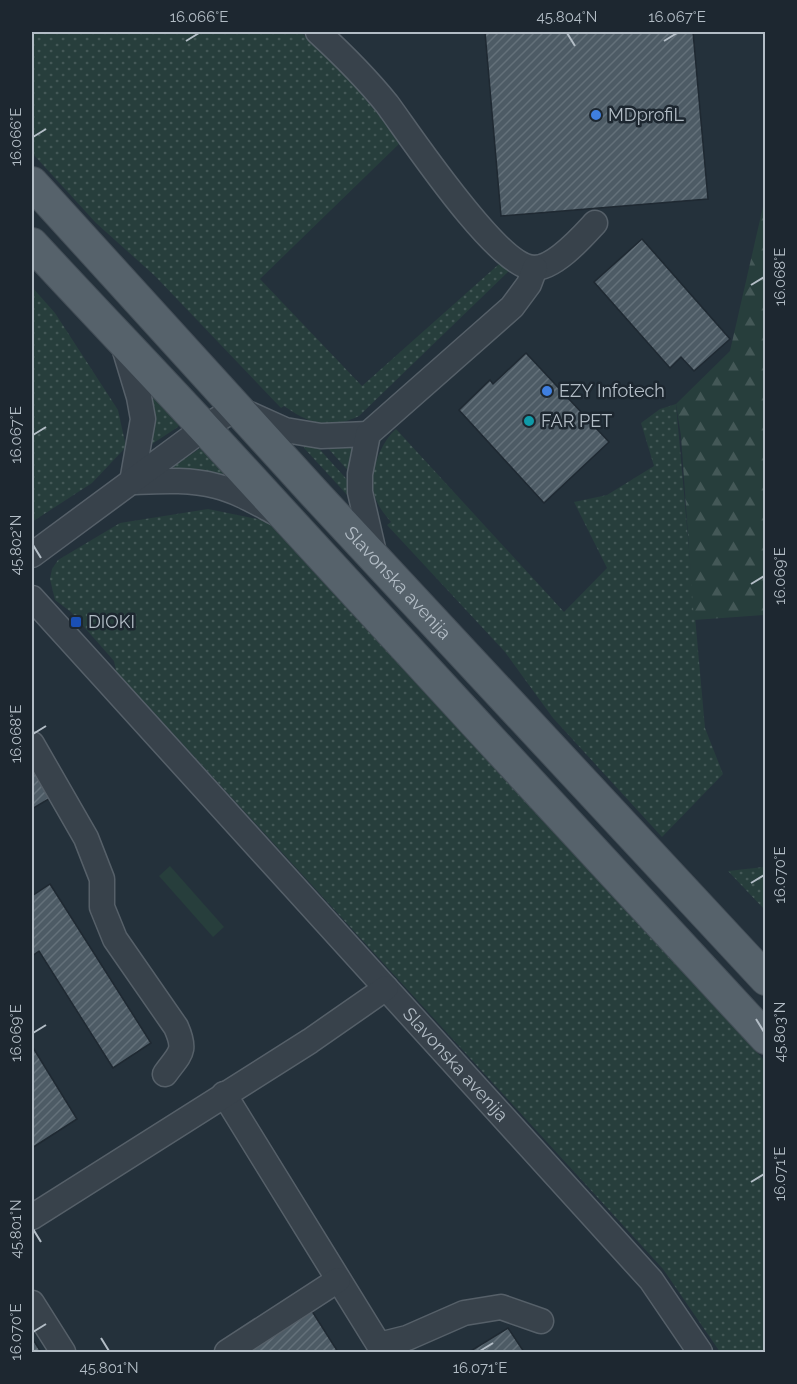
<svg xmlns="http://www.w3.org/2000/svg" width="797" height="1384" viewBox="0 0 797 1384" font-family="Raleway,sans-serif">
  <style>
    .grass { fill: url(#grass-dots) }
    .forest { fill: url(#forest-firs) }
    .pitch { fill: #273e3c }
    .building { fill: url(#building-hatch); stroke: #1f2932; stroke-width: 1.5 }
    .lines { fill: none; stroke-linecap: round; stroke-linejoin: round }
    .minor-casing { stroke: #566069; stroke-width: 27 }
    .major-casing { stroke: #444e57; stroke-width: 34 }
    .minor { stroke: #38424b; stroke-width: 24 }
    .major { stroke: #56626b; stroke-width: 32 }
    .ticks { fill: none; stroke: #b3bdc6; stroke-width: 2 }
    .shop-dot { fill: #3f7fe0; stroke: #1d2730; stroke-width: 2 }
    .culture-dot { fill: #0f9aa8; stroke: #1d2730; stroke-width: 2 }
    .transit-dot { fill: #1a4fb4; stroke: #1d2730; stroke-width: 2 }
    .labels { text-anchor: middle; stroke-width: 5; stroke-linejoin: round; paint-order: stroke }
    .poi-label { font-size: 18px; fill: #b3bdc6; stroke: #1d2730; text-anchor: start }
    .street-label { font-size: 18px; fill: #b3bdc6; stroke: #1d2730 }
    .neatline { fill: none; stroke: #b3bdc6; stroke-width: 2 }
    .ticks-label { font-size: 15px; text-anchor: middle; fill: #b3bdc6 }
  </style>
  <defs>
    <pattern id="grass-dots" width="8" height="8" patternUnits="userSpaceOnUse" patternTransform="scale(1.5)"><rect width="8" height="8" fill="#273e3c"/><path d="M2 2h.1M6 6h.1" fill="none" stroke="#445857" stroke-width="1.8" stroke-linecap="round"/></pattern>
    <pattern id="forest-firs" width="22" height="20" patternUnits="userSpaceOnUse" patternTransform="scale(1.5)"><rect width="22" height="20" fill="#273e3c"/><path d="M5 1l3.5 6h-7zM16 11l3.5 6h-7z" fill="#445857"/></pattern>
    <pattern id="building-hatch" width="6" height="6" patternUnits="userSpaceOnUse" patternTransform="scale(1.5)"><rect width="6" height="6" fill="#4d5b65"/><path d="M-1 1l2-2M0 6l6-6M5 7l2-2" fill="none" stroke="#64717a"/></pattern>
  </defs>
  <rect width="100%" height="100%" fill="#24313b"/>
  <path class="grass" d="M32,32H301L348,78L401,142L260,279L362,386L499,264L510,270L359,416C329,430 311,425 284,406L281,408L155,276L96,223L32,153Z
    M32,287L55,313L118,410L126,447L92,483L32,522Z
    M151,390L180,423L178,427L152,444L150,443L148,393Z
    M676,404L705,728L723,774L662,837L553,718L505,652L387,525L391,522C384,514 377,505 374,494C368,474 381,442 396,429L564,612L607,568L574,502L607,495L654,466L641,423L660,409Z
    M313,442L352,485L349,497L304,448V443Z
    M324,444L351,445L355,450L353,476Z
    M205,445L229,474L226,477L174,471V466Z
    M208,509L267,521L765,1061V1352H720L663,1269L116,671L114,661L71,612L55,600L50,579L52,569L58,560L120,523Z
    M765,867L766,868L765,910L728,871Z"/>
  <path class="forest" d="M765,198V615L694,620L681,436L676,404L730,351Z"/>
  <path class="pitch" d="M170,866L224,927L213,937L159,876Z"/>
  <path class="building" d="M485,32H693L708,199L501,216Z
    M642,239L730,339L694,371L681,357L670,368L594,282Z
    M526,353L609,442L544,503L459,410L490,380L493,384Z
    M32,764L52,797L32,809Z
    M50,884L151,1043L113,1068L39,951L32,956V896Z
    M32,1046L77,1119L32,1148Z
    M310,1308L338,1352H240Z
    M508,1328L524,1352H469Z
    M32,1338L41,1352H32Z"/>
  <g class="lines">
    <defs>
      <g id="minor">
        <path d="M318,32C343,55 366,78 387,104C410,135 497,267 534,268C555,268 582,237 595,223"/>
        <path d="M123,344L139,397L143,419L132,482"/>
        <path d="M132,482C160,481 189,479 216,486C237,491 257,503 276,513"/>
        <path d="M32,555L204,428L236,408L285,430L321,436L368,434"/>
        <path d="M375,557L360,492V474L368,434L512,307L529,284L535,268"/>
        <path id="s1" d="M32,598L651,1280L700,1352"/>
        <path d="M32,744L86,838L102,879V907L115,939L176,1027C187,1052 180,1053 165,1074"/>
        <path d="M224,1094L379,1345L407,1338L464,1313L501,1307L541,1321"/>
        <path d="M32,1217L310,1041L386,988"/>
        <path d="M32,1303L63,1352"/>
        <path d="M227,1352L338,1280"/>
      </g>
      <g id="major">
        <path id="s2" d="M32,183L315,494L766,979"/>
        <path d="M32,244C89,306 148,367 206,430C392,633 579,836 766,1038"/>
      </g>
    </defs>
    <use href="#minor" class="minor-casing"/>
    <use href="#major" class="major-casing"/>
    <use href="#minor" class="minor"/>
    <use href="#major" class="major"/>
  </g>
  <path class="ticks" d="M567,33L575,46M186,41L199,33M664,41L677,33M33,137L46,129M751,285L764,277M33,435L46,427M33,545L41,558M751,584L764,576M33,734L46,726M751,883L764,875M756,1019L764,1032M33,1033L46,1025M751,1182L764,1174M33,1229L41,1242M33,1332L46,1324M101,1338L109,1351M480,1351L493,1343"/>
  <g class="shop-dot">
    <circle cx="596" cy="115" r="6"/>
    <circle cx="547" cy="391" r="6"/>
  </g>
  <circle class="culture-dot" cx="529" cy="421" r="6"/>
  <rect class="transit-dot" x="70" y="616" width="12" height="12" rx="3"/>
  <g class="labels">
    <g class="poi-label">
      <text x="608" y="121">MDprofiL</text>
      <text x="559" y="397">EZY Infotech</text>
      <text x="541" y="427">FAR PET</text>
      <text x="88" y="628">DIOKI</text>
    </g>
    <g class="street-label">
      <text dy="6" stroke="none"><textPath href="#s2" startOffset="542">Slavonska avenija</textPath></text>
      <text dy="6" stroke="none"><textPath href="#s1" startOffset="630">Slavonska avenija</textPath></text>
    </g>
  </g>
  <rect width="797" height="1384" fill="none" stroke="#1d2730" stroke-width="66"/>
  <rect x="33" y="33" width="731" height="1318" class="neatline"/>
  <g class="ticks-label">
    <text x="199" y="22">16.066°E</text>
    <text x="567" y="22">45.804°N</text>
    <text x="677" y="22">16.067°E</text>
    <text transform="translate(16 137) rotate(-90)" y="5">16.066°E</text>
    <text transform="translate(780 277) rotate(-90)" y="5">16.068°E</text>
    <text transform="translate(16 435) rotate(-90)" y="5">16.067°E</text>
    <text transform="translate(16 545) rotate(-90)" y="5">45.802°N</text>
    <text transform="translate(780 576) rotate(-90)" y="5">16.069°E</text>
    <text transform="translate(16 734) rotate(-90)" y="5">16.068°E</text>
    <text transform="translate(780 875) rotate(-90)" y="5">16.070°E</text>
    <text transform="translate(780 1032) rotate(-90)" y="5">45.803°N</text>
    <text transform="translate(16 1033) rotate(-90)" y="5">16.069°E</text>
    <text transform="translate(780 1174) rotate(-90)" y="5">16.071°E</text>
    <text transform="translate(16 1229) rotate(-90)" y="5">45.801°N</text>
    <text transform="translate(16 1332) rotate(-90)" y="5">16.070°E</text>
    <text x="109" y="1373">45.801°N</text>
    <text x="480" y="1373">16.071°E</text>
  </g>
</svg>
